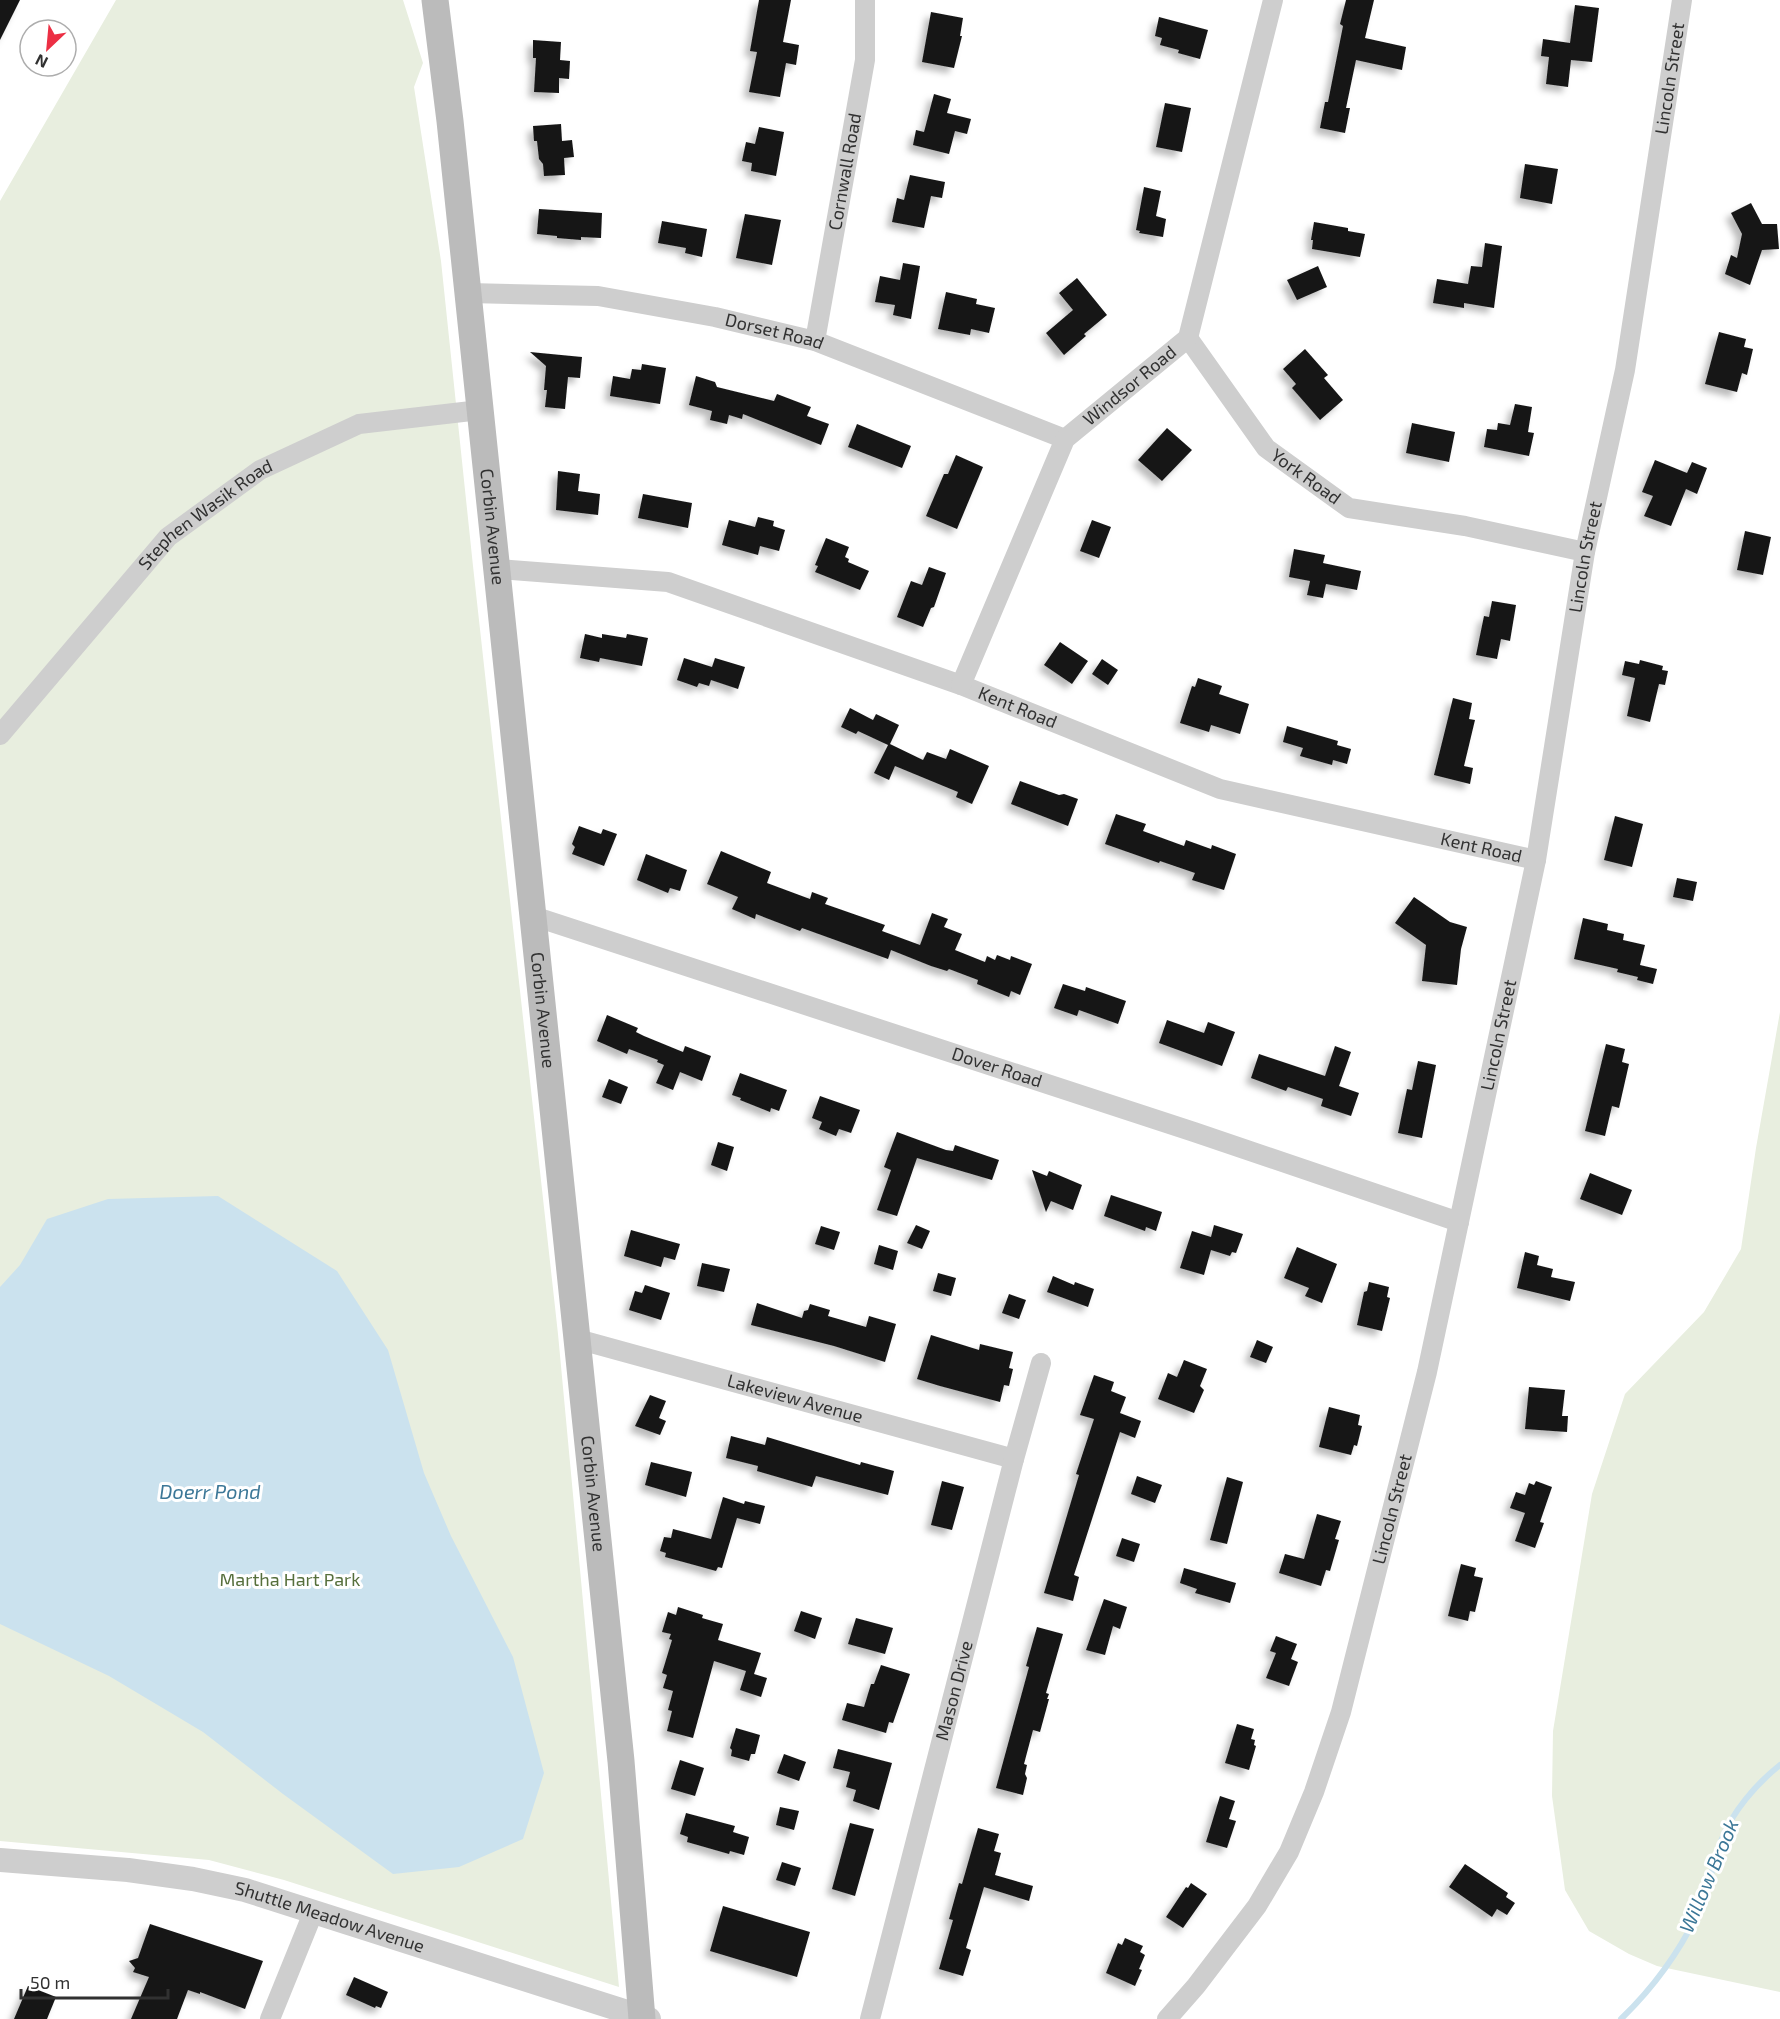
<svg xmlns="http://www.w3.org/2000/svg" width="1780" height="2019" viewBox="0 0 1780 2019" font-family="'Exo 2',sans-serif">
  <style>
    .green { fill: #e8eedf }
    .water { fill: #cbe2ee }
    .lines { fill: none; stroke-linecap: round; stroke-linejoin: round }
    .stream { stroke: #cbe2ee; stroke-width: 6 }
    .building { fill: #181818; filter: url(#shadow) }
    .minor { stroke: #cecece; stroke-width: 20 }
    .tertiary { stroke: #cecece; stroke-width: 24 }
    .secondary { stroke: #bbb; stroke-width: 27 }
    .labels { text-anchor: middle; stroke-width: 6; stroke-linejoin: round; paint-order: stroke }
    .street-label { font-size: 18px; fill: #313131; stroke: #fff }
    .park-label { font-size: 18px; fill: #566f3c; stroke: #fff }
    .water-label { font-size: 20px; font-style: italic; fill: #3b7797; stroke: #fff }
  </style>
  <defs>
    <filter id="shadow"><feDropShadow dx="-5.5" dy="5.5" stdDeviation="3" flood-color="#0004"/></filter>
  </defs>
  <rect width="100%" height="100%" fill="#fff"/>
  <path class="green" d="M116,0H403L423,63L414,87L441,261L473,566L558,1334L619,1987L284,1880L209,1860L0,1841V201Z
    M1780,1012V1992L1657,1966L1629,1954L1589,1931L1565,1890L1552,1796L1553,1731L1592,1494L1625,1394L1704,1312L1741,1249L1756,1148Z"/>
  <path class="water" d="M218,1196L337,1271L388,1350L424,1473L451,1536L513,1657L544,1773L523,1839L459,1867L393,1874L283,1794L203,1732L109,1676L0,1624V1287L20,1265L47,1219L108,1199Z"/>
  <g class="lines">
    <path class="stream" d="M1621,2019C1652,1989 1678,1954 1697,1915C1709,1891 1712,1865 1721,1841C1732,1812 1756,1784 1780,1765"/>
  </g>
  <path class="building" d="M0,0H20L0,40Z
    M759,0H791L783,42L799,45L796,65L786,63L780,97L749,92L757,52L750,51Z
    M1346,0H1374L1365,38L1406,47L1402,70L1356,60L1346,108H1350L1345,133L1320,128L1325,102H1328L1343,26L1340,24Z
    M1575,5L1599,8L1592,62L1571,60L1568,87L1546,84L1549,57L1541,56L1543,39L1570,43Z
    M931,12L963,18L960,36H962L954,68L922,62Z
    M1159,17L1208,30L1200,59L1178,53L1179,50L1160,45L1162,38L1155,36Z
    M533,40L561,42L560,60L570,61L569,79L559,78V93L534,92L536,58H533Z
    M934,94L951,99L947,113L971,119L967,134L955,131L949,154L913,145L916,130L924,132Z
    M1165,103L1191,108L1182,152L1156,147Z
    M561,124L562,141L572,140L574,157L564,158L565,175L544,176L543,164L539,159L537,141H534L533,126Z
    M759,127L784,132L776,176L751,171L752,163L742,161L746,142L755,144Z
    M1525,164L1558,169L1552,204L1520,198Z
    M910,175L945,182L942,198L931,196L924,228L892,222L897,198L904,200Z
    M1144,187L1161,191L1156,216L1166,219L1163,237L1139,233L1140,231L1136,230Z
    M1751,203L1762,224H1777L1779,249L1762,250L1750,285L1725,274L1731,255L1737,258L1742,234L1731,213Z
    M539,209L602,213L601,238L581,237V240L557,238V236L537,234Z
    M745,214L781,220L772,265L736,258Z
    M662,221L707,229L702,257L685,253L686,248L658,243Z
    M1314,222L1348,228V231L1365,234L1360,257L1312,249L1313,240H1311Z
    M1485,243L1502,246L1494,308L1464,303V308L1433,303L1437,279L1468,284L1471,266L1482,267Z
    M903,263L920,266L911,319L893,315L895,305L875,302L880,276L900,280Z
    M1318,266L1327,287L1297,300L1287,280Z
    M1077,278L1107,315L1084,334L1086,336L1064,355L1046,333L1073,310L1059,293Z
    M946,292L977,299L976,304L995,308L989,333L971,329L970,335L938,329Z
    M1719,332L1746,339L1744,347L1753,349L1747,375L1742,373L1737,392L1705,384Z
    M1305,349L1328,375L1324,378L1343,400L1320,420L1292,388L1296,384L1283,369Z
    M530,352L582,357L580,378L568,377L565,409L545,407L547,390H544L546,366Z
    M642,364L666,368L660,404L610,396L613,376L630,379L632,369L641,370Z
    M696,376L715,382L717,387L774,401L777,394L811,407L807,416L829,424L821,445L743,414L742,419L729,415L727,424L710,420L712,411L689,405Z
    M1515,404L1532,407L1528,432L1534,433L1529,456L1484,447L1487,429L1497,430L1498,423L1510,425Z
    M1412,423L1455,432L1449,462L1406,453Z
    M857,424L911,446L902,468L848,447Z
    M1167,428L1192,450L1162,481L1138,460Z
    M956,455L983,467L957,529L926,516L944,474H948Z
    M1655,460L1687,473L1692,462L1707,468L1697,494L1686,489L1671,526L1644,516L1653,496L1642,492Z
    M558,471L580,474L578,491L600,494L598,515L556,510Z
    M643,494L692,503L688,528L638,518Z
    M758,517L774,521L773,526L785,530L779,551L760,546L758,555L722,545L729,520L755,527Z
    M1092,520L1111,527L1099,558L1080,551Z
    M1745,531L1771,537L1763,575L1737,570Z
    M826,538L849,547L845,557L849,559L848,562L869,571L860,590L815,572L818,566L815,565Z
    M1294,549L1325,555L1323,563L1361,571L1357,590L1326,584L1323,598L1307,595L1310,581L1289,577Z
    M929,567L946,573L934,607L931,608L923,627L897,617L911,581L922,585Z
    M1492,601L1516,605L1510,641L1501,639L1497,659L1476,655L1484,616L1489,617Z
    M585,634L602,638V634L626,638L627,634L648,638L642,666L600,658L599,662L580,658Z
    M1060,642L1088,661L1072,684L1044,665Z
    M684,658L712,667L715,658L745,667L738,689L711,680L709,686L699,683L697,687L677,680Z
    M1102,659L1118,670L1108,685L1092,674Z
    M1640,660L1663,666L1662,670L1668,671L1665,685L1659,684L1650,722L1627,716L1635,678L1622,675L1625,661L1639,664Z
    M1198,678L1222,686L1219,694L1249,704L1240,734L1211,725L1209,732L1180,723L1192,686L1195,687Z
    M1453,698L1472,703L1469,719L1475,720L1464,766L1473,768L1470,784L1434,775Z
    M850,708L873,720L876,714L899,725L890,744L923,760L927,752L946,759L950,749L989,766L972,804L956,797L958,792L895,766L889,780L874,773L888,745L858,731L856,734L841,727Z
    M1287,726L1338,741L1337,745L1351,749L1347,764L1333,760L1332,765L1300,756L1303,748L1283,742Z
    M1020,781L1059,795L1064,794L1078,799L1068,826L1011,804Z
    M1116,814L1146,824L1143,831L1184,846L1186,840L1211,849L1212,845L1236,854L1224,890L1192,880L1195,873L1160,861L1159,863L1105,844Z
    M1615,816L1643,824L1632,867L1604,860Z
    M579,826L601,834L603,829L617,834L604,866L572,854L575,847L572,844Z
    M721,851L771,872L767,883L810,899L812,892L828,898L825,904L885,925L882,931L920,945L932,913L948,919L944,927L962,934L955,950L985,962L987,956L995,960L997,955L1010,960L1011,956L1032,964L1020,995L1011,991L1009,997L977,984L978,980L949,969L947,971L931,966L891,950L888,959L802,928L800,931L756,914L755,919L732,909L738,897L707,884Z
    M646,854L687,870L680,891L670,888L668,893L637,880Z
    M1677,878L1697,882L1693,901L1673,897Z
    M1414,897L1450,922L1467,927L1461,949L1457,985L1422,981L1426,945L1395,923Z
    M1583,918L1608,924L1607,930L1624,934L1623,940L1645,945L1640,965L1657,969L1653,984L1637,980L1638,977L1617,972L1618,969L1574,959Z
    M1063,984L1085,991L1086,987L1126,1001L1118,1024L1079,1010L1077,1016L1054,1008Z
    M607,1015L638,1028L636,1032L644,1036L683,1052L685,1046L711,1056L702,1081L680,1072L673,1090L656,1083L664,1065L657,1062L658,1060L629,1049L627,1054L597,1041Z
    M1167,1020L1204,1033L1208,1022L1235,1032L1222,1066L1159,1043Z
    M1606,1044L1625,1049L1622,1062L1629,1064L1619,1108L1612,1106L1605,1136L1585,1131Z
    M1335,1046L1351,1052L1339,1086L1359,1093L1351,1116L1321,1106L1323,1099L1288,1087L1286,1091L1251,1078L1259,1054L1325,1076Z
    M1418,1061L1436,1065L1422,1138L1398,1133L1407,1089L1412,1090Z
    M740,1073L787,1090L779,1111L771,1108L770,1112L740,1100L741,1098L732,1095Z
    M609,1079L628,1087L621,1104L602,1097Z
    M820,1096L860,1110L851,1133L839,1129L836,1136L819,1129L822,1122L812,1118Z
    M897,1132L946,1150L953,1151L955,1145L999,1160L992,1180L917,1158L897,1216L877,1210L891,1170L884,1167Z
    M718,1142L734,1147L727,1171L711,1165Z
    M1032,1170L1047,1176L1049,1171L1082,1185L1073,1210L1051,1201L1046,1212Z
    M1590,1173L1632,1190L1622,1215L1580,1199Z
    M1111,1195L1162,1212L1156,1231L1146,1227L1145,1231L1104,1216Z
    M916,1225L930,1231L922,1249L907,1243Z
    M1214,1225L1243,1234L1236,1253L1232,1252L1230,1256L1211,1250L1204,1275L1180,1268L1192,1231L1211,1237Z
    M821,1226L840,1232L834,1250L815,1244Z
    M631,1230L680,1244L675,1260L664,1257L661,1267L624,1256Z
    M879,1245L898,1251L893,1270L874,1264Z
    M1297,1247L1337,1264L1322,1303L1305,1296L1309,1288L1284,1278Z
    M1525,1252L1539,1256L1537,1265L1553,1269L1551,1277L1575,1282L1570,1301L1517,1288Z
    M702,1263L730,1269L724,1292L697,1286Z
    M938,1273L956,1278L951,1296L933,1291Z
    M1053,1276L1074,1285L1075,1282L1094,1289L1088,1307L1047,1292Z
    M1369,1282L1389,1287L1387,1297L1390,1298L1382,1331L1357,1325L1364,1292L1367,1291Z
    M645,1285L670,1293L661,1320L629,1310L635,1291L642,1293Z
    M1009,1294L1026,1300L1019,1319L1002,1313Z
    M757,1303L802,1318L804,1311L808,1310L810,1304L830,1310L828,1316L866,1327L869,1316L896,1324L885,1362L834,1346L751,1325Z
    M931,1335L979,1350L980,1344L1013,1352L1009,1368L1013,1369L1009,1386L1004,1385L1000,1402L940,1386L917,1379Z
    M1257,1340L1273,1347L1266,1363L1250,1357Z
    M1184,1360L1207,1369L1200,1386L1204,1390L1194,1413L1158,1399L1168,1373L1177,1377Z
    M1094,1375L1114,1382L1111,1391L1126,1397L1120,1413L1141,1421L1135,1438L1120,1432L1074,1575L1079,1577L1073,1601L1044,1593L1079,1475L1076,1474L1094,1419L1080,1415Z
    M1529,1387L1565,1390L1562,1416H1568L1567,1432L1525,1429Z
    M650,1395L666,1401L659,1418L666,1421L660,1435L635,1426Z
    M1329,1407L1360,1415L1358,1425L1362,1426L1357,1446L1354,1445L1351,1455L1319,1447Z
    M731,1436L765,1445L767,1437L860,1465L861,1462L894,1471L888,1495L816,1476L812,1487L757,1471L758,1466L726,1458Z
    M651,1462L692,1472L686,1497L645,1485Z
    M1137,1476L1162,1485L1155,1503L1131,1494Z
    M1227,1477L1243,1482L1227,1544L1210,1540Z
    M942,1481L964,1487L952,1530L931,1525Z
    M1536,1481L1552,1487L1540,1522L1544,1523L1535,1548L1515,1541L1525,1513L1510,1508L1516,1492L1525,1495L1529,1483L1534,1485Z
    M723,1497L744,1504L745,1501L765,1506L760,1524L737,1518L722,1568L718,1567L716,1571L698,1566L665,1557L666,1553L660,1551L664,1537L671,1538L673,1529L711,1539Z
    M1317,1514L1341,1521L1335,1539L1339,1540L1330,1571L1326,1570L1321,1586L1279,1573L1285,1554L1304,1559Z
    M1122,1538L1140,1544L1134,1562L1116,1556Z
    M1461,1564L1476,1568L1474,1576L1483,1578L1475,1612L1470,1611L1468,1621L1448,1616Z
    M1184,1568L1236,1583L1230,1603L1195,1593L1197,1589L1180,1583Z
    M1104,1599L1127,1607L1120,1629L1113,1626L1105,1655L1086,1650Z
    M678,1607L703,1615L702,1618L723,1624L718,1640L761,1653L754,1674L767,1678L761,1697L740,1690L746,1671L714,1661L693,1738L667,1731L672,1711L668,1710L673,1691L663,1688L667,1675L662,1673L672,1640L669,1639L671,1634L662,1632L668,1612L676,1615Z
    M801,1611L822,1618L815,1639L794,1631Z
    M856,1618L893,1628L885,1654L848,1644Z
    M1037,1627L1063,1634L1046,1693L1049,1694L1047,1699H1049L1040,1732L1033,1730L1024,1764L1027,1765L1025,1774L1027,1778L1023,1795L996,1788L1029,1667L1026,1666Z
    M1276,1636L1297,1644L1291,1659L1298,1662L1289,1686L1266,1678L1276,1653L1270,1651Z
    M881,1665L910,1674L893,1723L889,1722L886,1733L842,1720L847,1703L864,1707L871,1684H874Z
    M1237,1724L1254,1729L1251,1739L1255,1740L1254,1745L1256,1746L1249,1770L1225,1763Z
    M736,1728L760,1735L755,1754H751L749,1761L731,1756L732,1750L730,1748Z
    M838,1749L892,1763L879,1810L853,1801L856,1790L846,1787L850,1772L833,1768Z
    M784,1754L806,1762L799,1781L777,1773Z
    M680,1760L704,1768L695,1796L671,1789Z
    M1220,1796L1235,1801L1229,1819L1236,1821L1227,1848L1206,1842Z
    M780,1807L799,1811L794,1830L776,1825Z
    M686,1813L735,1826L733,1832L749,1837L744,1855L730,1851L729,1854L687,1842L688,1837L680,1834Z
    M850,1823L874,1829L855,1896L832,1889Z
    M978,1828L999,1834L994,1851L1001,1853L995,1875L1033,1886L1029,1901L984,1887L966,1948L971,1950L963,1976L939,1969L953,1920L949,1919L959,1883L962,1884Z
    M782,1862L801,1868L795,1886L776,1880Z
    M1465,1864L1508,1893L1506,1897L1515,1903L1507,1915L1497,1909L1492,1917L1449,1887Z
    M1191,1883L1207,1894L1183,1928L1166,1917L1186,1887L1188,1888Z
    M723,1906L810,1932L797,1977L710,1951Z
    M150,1924L263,1961L245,2009L200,1992V1994L188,1990L177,2019H131L149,1977L133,1972L135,1968L129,1961L138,1958Z
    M1125,1938L1143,1946L1140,1952L1145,1955L1139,1969L1142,1970L1135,1986L1106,1973L1118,1943L1122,1945Z
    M354,1977L388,1992L381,2008L376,2006L375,2008L346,1995Z
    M28,1986L56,1997L47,2019H14Z"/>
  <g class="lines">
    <g class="minor">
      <path id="s1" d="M468,293L598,296L715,317L815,341L1065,439"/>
      <path id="s2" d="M1188,338L1266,448L1349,508L1465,526L1585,552"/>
      <path id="s3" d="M815,341L865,60V0"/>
      <path id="s4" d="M497,569L668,582L961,685L1220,789L1536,860"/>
      <path id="s5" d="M961,685L1065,439L1188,338L1273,0"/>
      <path id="s6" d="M0,735L168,537L260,470L359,424L480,410"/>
      <path id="s7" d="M533,916L1194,1132L1459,1222"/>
      <path id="s8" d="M577,1339L1014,1459"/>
      <path d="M270,2019L313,1913"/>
      <path id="s9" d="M870,2019L1014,1459L1041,1363"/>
      <path id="s10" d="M1167,2019L1196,1986L1257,1906L1289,1852L1314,1792L1341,1712L1427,1372L1536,860L1585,552L1625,370L1682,0"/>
    </g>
    <path class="tertiary" id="s11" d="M0,1860L128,1870L193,1879L245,1890L649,2019"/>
    <path class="secondary" id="s12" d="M435,0L450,121L621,1761L642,2019"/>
  </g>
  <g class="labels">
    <g class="street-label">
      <text dy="6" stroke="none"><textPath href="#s10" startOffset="2024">Lincoln Street</textPath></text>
      <text dy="6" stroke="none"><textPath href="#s3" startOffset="172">Cornwall Road</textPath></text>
      <text dy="6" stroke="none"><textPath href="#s1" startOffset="310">Dorset Road</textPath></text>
      <text dy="6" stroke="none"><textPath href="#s5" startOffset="351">Windsor Road</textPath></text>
      <text dy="6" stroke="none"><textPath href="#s2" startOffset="184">York Road</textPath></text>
      <text dy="6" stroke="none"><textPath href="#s6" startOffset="303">Stephen Wasik Road</textPath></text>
      <text dy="6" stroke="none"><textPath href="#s12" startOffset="530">Corbin Avenue</textPath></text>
      <text dy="6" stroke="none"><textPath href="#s10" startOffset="1538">Lincoln Street</textPath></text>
      <text dy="6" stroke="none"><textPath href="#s4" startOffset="543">Kent Road</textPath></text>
      <text dy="6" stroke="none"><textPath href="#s4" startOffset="1029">Kent Road</textPath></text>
      <text dy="6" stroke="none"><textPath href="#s12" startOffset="1016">Corbin Avenue</textPath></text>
      <text dy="6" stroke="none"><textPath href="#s10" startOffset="1052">Lincoln Street</textPath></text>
      <text dy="6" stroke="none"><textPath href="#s7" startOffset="488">Dover Road</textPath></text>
      <text dy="6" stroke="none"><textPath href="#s8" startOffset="226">Lakeview Avenue</textPath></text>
      <text dy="6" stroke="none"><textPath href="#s12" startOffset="1502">Corbin Avenue</textPath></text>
      <text dy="6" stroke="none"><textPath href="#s10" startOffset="566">Lincoln Street</textPath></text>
      <text dy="6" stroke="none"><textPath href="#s9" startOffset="339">Mason Drive</textPath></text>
      <text dy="6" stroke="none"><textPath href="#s11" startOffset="336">Shuttle Meadow Avenue</textPath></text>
    </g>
    <g class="park-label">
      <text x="290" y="1586">Martha Hart Park</text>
    </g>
    <g class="water-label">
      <text x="210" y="1499">Doerr Pond</text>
      <text transform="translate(1709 1876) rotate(-67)" y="7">Willow Brook</text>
    </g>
  </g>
  <g transform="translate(48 48) rotate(206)"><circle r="28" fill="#ffffff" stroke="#adadad" stroke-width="1.5"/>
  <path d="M0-4.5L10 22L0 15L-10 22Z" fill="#ec2f44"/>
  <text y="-9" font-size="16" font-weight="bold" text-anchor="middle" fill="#313131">N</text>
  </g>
  <path d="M21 1989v9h147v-9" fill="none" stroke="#313131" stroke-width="3"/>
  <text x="30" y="1989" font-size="18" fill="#313131" stroke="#ffffff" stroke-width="4.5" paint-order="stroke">50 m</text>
</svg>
